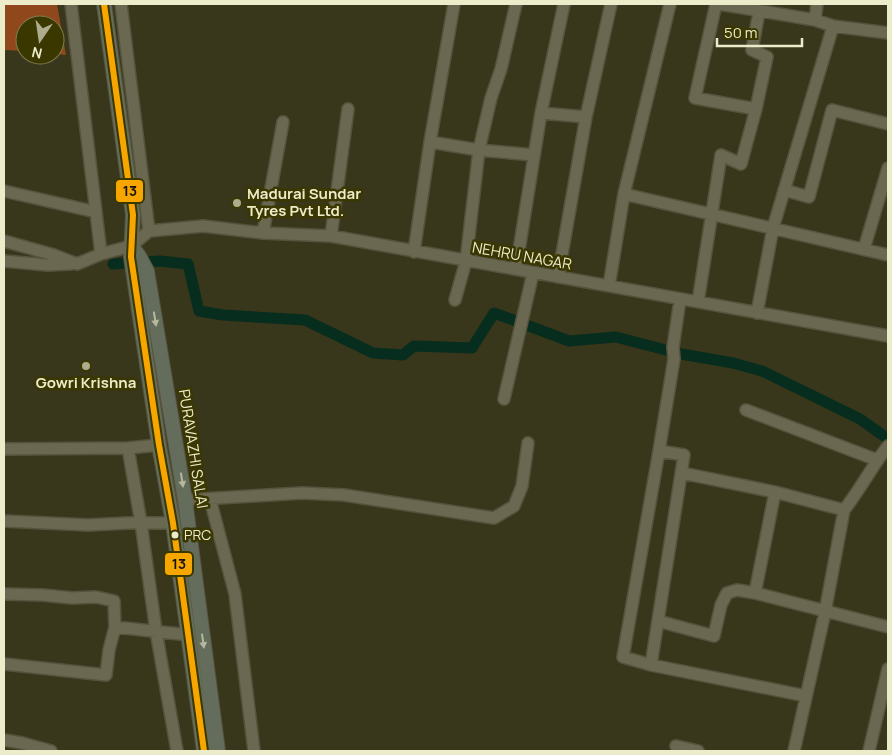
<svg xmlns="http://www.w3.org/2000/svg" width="892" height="755" viewBox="0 0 892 755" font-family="Manrope,sans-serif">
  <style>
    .green { fill: #90471b }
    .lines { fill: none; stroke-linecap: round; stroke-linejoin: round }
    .canal { stroke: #072d1e; stroke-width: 11 }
    .minor-casing { stroke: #55533d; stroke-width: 14 }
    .major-casing { stroke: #55533d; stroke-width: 16 }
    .minor { stroke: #6a6850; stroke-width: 11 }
    .major { stroke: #646c5c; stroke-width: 14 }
    .bus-1-casing { stroke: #3a3701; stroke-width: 10 }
    .bus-1 { stroke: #f7a600; stroke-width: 6 }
    .oneway { fill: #b6b89e }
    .poi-dot { fill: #adac8d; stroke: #3a3701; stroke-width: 2 }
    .bus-dot { fill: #ecebca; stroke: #3a3701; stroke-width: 2 }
    .labels { text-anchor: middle; stroke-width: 5; stroke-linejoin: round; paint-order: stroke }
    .bus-label { font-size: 14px; fill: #ecebca; stroke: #3a3701; text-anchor: start }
    .poi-label { font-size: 15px; font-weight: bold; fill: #ecebca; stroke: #3a3701; text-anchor: start }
    .street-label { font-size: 15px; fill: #ecebca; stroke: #3a3701 }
    .line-badge { stroke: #3a3701; stroke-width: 2 }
    .pale-badge-label { font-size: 14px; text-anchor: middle; font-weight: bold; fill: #111 }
  </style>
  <rect width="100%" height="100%" fill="#38361b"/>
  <path class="green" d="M4,4H57L66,55L55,54V25H25V51L4,50Z"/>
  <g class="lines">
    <path class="canal" d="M113,264L160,261L188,264L199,311L223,315L305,320L373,353L403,355L414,346L472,348L494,313L569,341L616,337L681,354L733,363L762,371L860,419L888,439"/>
    <defs>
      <path id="minor" d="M71,4L96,212
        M121,4L149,231
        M454,4L430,142L479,150L534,155
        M719,4L815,20L833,26L888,33
        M815,20L817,4
        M756,109L767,57L752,50L759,12
        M541,113L564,4
        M784,190L809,197L832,110L888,124
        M4,191L96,212L101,254
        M624,194L670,4
        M149,231L203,226L263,233L331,236L888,336
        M263,233L283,122
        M331,236L348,109
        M4,241L54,255L77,264L101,254L131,246L149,231
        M864,249L888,168
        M414,252L430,142
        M4,261L47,265L70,264
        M516,269L541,113L586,117
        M558,277L586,117L611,4
        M609,286L624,194L888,255
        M455,300L466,261L479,150L491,98L501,69L516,4
        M680,300L673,347L674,359L659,451L684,455L651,665L806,696
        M698,302L721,155L741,164L756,109L695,98L716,4
        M757,313L773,228L833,26
        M504,399L533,273
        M746,410L877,460
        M888,446C872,466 860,490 844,510L775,492L755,593L888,627
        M128,448L141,523L156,631L177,751
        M4,449L128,448L159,445
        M682,473L775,492
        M210,499L235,594L254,751
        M185,500L302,493L344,495L494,518L514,506L522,486L528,443
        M4,521L88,525L128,523H173
        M4,594L43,595L72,598L96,597L114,601L115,627
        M658,621L714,636L721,605L727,593L737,590L755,593
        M4,664L106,675L109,650L115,627L189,635
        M651,665L623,657L659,451
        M4,740L22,743L51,751
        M676,746L698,751
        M794,751L825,612L844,510
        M869,751L888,669"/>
      <path id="major" d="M104,4L133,215L131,257L159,445L173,523L204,751
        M132,247L139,256L147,271L185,500L218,751"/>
    </defs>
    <use href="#minor" class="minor-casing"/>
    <use href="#major" class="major-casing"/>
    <use href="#minor" class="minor"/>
    <use href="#major" class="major"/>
    <defs>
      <path id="bus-1" d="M104,4L133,215L131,257L159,445L173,523L204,751"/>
    </defs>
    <use href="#bus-1" class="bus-1-casing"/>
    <use href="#bus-1" class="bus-1"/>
  </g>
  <defs><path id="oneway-solid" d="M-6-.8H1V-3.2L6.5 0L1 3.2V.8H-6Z" transform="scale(1.25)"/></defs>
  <g class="oneway">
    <use href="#oneway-solid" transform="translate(155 319) rotate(81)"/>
    <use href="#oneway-solid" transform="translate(182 480) rotate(81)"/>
    <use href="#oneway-solid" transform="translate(203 641) rotate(82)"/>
  </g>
  <g class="poi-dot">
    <circle cx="237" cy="203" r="5"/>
    <circle cx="86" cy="366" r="5"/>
  </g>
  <circle class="bus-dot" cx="175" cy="535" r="4.5"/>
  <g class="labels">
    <g class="bus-label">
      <text x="184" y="540">PRC</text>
    </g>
    <g class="poi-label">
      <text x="247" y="199">Madurai Sundar<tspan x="247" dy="17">Tyres Pvt Ltd.</tspan></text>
      <text x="86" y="388" text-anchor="middle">Gowri Krishna</text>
    </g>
    <g class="street-label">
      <text transform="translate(522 256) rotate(10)" y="5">NEHRU NAGAR</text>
      <text transform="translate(193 449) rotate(81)" y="5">PURAVAZHI SALAI</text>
    </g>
  </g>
  <g class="line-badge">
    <rect x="115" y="179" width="29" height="24" rx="5" fill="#f7a600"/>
    <rect x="164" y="552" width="29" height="24" rx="5" fill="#f7a600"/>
  </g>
  <g class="pale-badge-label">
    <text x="130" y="196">13</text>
    <text x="179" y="569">13</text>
  </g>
  <rect width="892" height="755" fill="none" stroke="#ecebca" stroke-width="10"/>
  <g transform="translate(40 40) rotate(193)"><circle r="24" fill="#3a3701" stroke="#817f51"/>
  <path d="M0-4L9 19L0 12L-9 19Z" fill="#adac8d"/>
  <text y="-8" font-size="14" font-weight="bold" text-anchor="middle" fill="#ecebca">N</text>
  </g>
  <path d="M717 38v8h85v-8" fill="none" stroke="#ecebca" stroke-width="2.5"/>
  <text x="724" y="38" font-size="15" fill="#ecebca" stroke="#3a3701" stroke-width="4" paint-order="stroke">50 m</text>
</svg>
